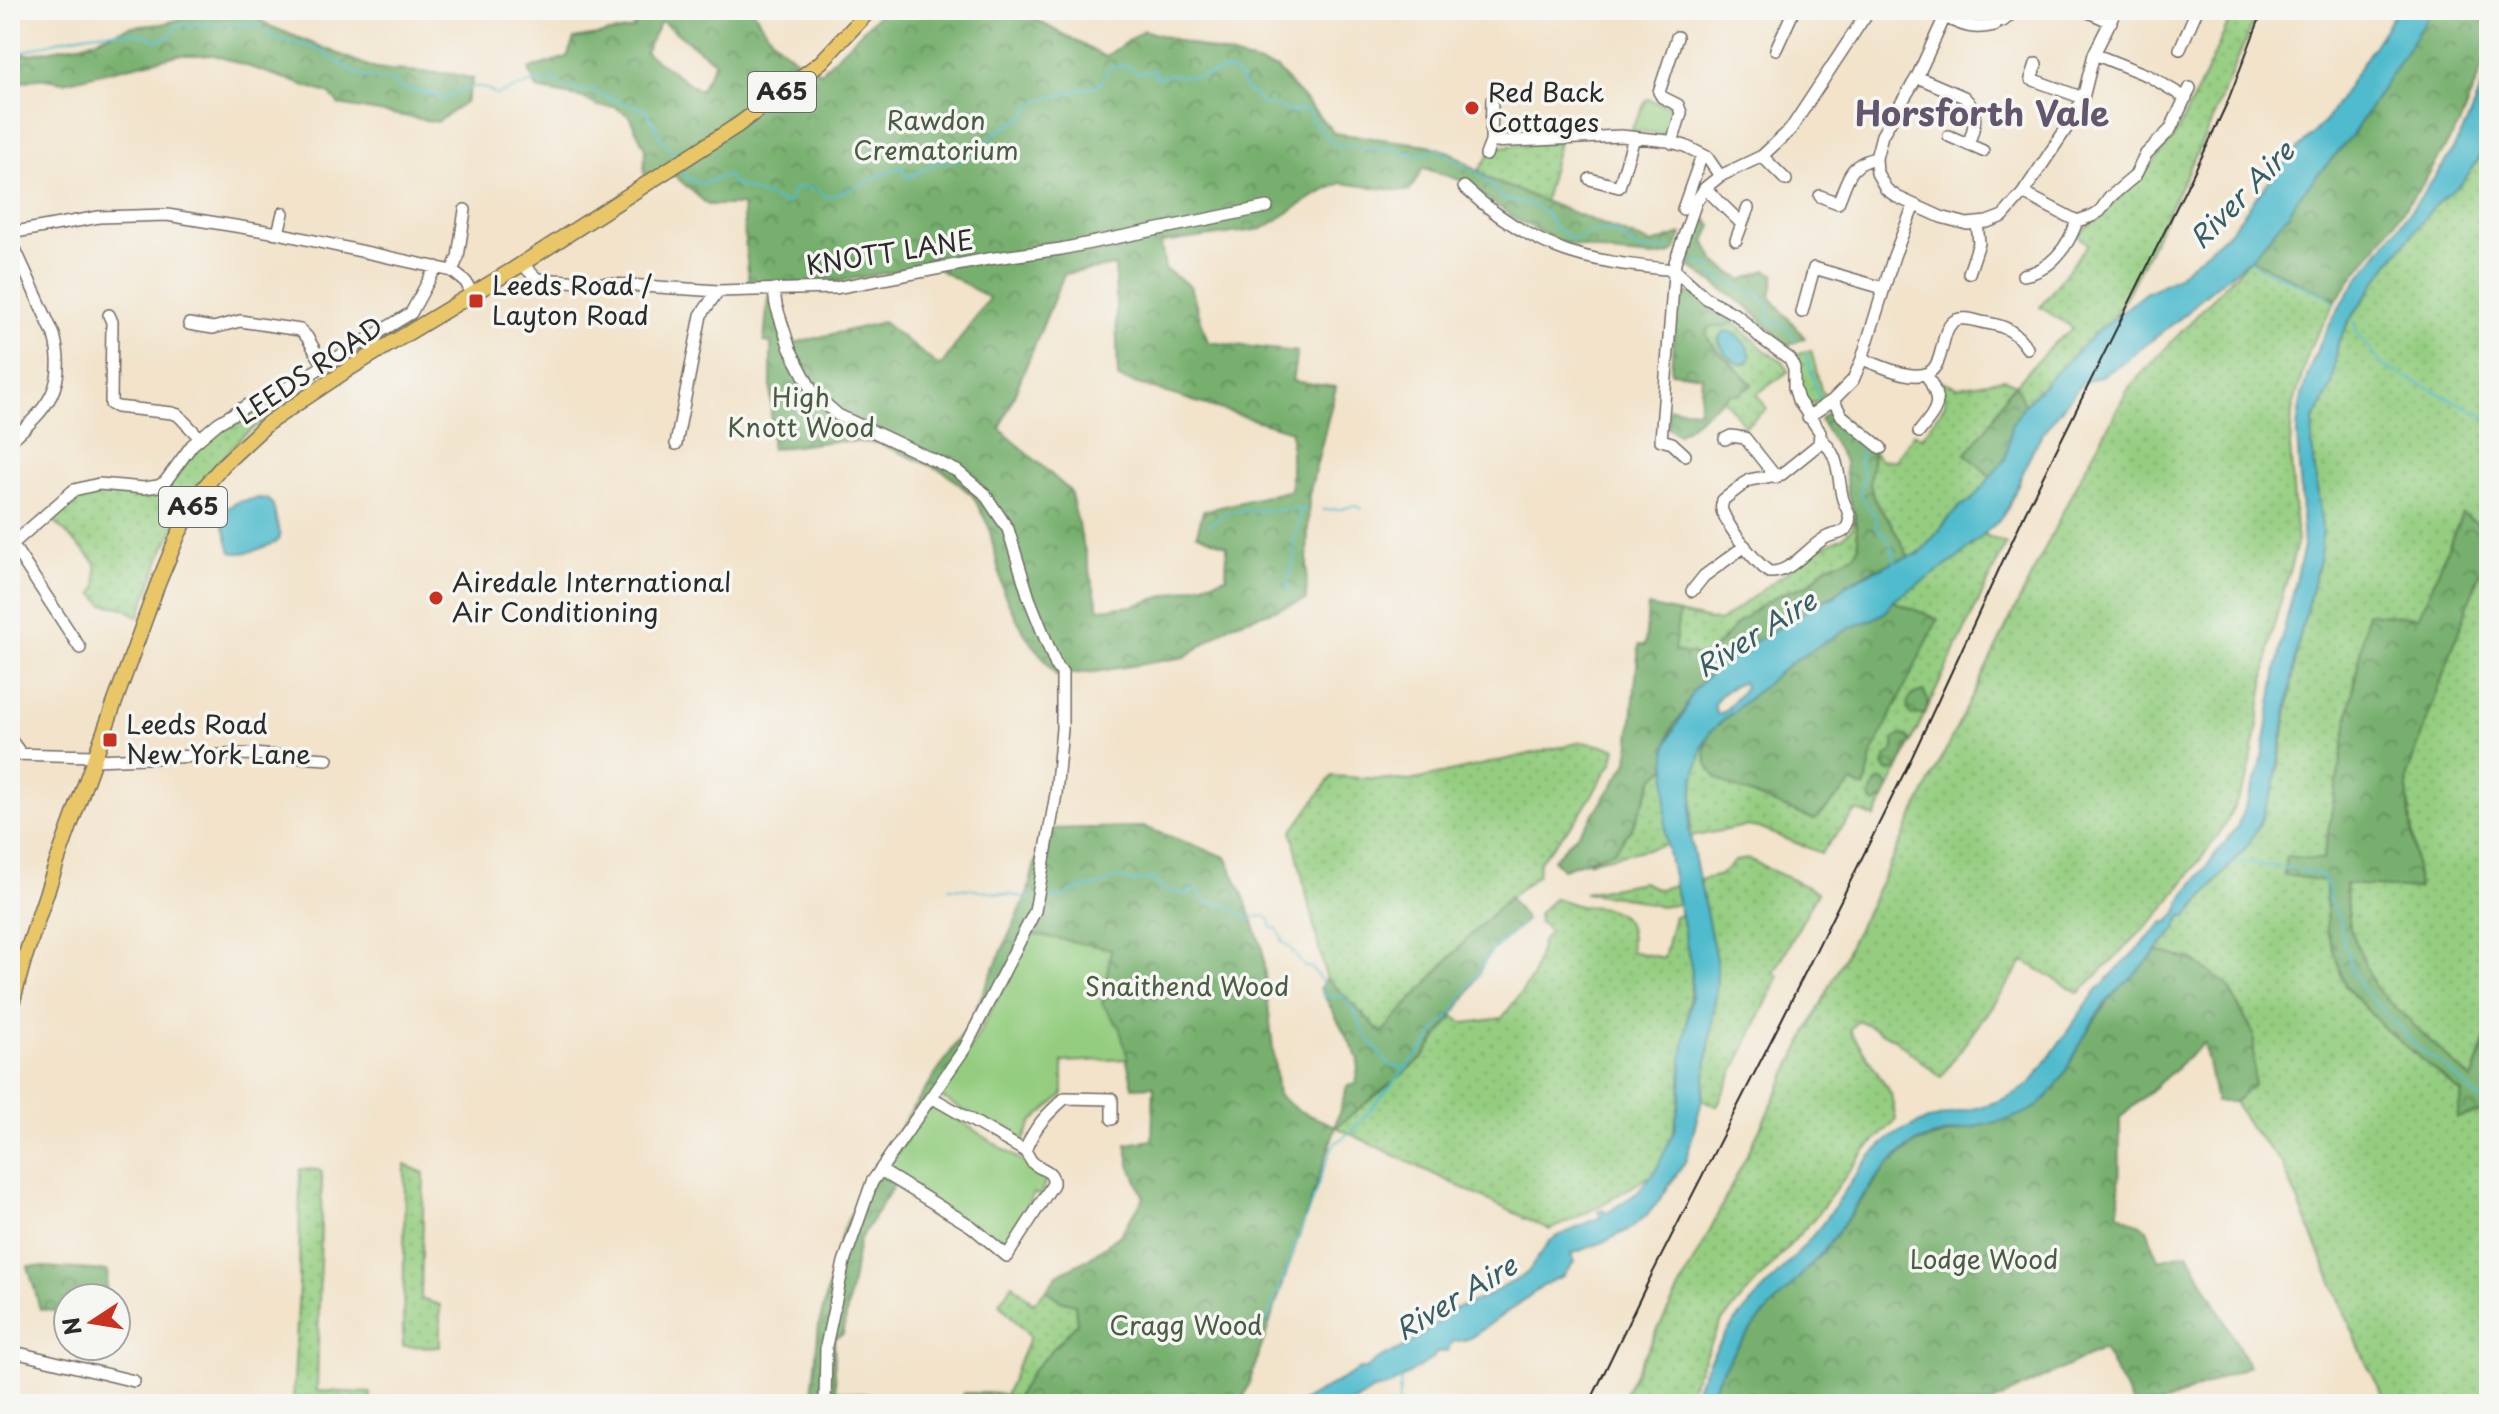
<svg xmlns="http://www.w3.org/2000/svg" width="2499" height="1414" viewBox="0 0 2499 1414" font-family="'Playpen Sans',sans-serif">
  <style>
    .grass { fill: url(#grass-dots); stroke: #607c56; stroke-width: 2; fill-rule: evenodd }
    .forest { fill: url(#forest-crowns); stroke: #516e4c; stroke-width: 2; fill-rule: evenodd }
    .green { fill: #94cd80; stroke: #607c56; stroke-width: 2 }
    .water { fill: #50bbcd; stroke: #3e737c; stroke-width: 2; fill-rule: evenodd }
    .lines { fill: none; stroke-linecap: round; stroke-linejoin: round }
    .stream { stroke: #50bbcd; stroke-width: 2 }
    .minor-casing { stroke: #716b63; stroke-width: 14 }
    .major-casing { stroke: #716b63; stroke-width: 17 }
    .minor { stroke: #fff; stroke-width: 11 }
    .major { stroke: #e9c769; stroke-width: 14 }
    .rail { stroke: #2b2b2b; stroke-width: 2 }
    .poi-dot { fill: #c8321e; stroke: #f6f6f2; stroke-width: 3 }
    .labels { text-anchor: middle; stroke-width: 7; stroke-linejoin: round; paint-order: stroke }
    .shield { fill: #f6f6f2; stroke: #686867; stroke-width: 2 }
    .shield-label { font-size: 24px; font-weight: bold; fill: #2b2b2b }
    .poi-label { font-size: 26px; fill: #2b2b2b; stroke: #f6f6f2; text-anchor: start }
    .park-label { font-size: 26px; fill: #4a5c44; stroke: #f6f6f2 }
    .street-label { font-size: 26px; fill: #2b2b2b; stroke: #f6f6f2 }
    .water-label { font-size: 28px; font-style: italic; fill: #385d64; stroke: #f6f6f2 }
    .district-label { font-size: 34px; font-weight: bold; fill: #63566d; stroke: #f6f6f2 }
  </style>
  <defs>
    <pattern id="grass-dots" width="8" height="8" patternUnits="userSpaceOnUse" patternTransform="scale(2)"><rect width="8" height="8" fill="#94cd80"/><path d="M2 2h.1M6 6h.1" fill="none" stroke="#80b06f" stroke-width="1.8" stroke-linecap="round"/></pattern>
    <pattern id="forest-crowns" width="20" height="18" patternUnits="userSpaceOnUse" patternTransform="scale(2)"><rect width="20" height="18" fill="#77b06e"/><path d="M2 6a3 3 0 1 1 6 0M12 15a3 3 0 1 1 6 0" fill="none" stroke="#628f5b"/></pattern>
  </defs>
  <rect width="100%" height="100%" fill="#f6f6f2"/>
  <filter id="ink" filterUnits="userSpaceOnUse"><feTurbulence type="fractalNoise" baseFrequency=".0125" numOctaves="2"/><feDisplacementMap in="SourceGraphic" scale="16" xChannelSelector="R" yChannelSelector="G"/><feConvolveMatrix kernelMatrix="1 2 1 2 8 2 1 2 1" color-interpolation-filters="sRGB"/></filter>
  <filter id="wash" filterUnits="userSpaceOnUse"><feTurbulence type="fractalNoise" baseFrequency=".006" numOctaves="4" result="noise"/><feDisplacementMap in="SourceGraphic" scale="32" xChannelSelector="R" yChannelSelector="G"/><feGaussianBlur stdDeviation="1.8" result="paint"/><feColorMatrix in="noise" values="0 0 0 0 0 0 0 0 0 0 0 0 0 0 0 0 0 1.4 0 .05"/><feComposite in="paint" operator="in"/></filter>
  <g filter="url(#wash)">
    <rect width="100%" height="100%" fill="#f2e3ca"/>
    <path class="grass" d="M1960,10H2013C1995,23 1978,26 1958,17Z
      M2234,10H2258L2207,132L2127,295L2109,324L2093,335L2024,405L2016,385L2008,392L1991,422L1966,454L1991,477C1985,485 1978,497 1970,502C1960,508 1968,500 1959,508C1940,523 1932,549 1909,558L1891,523L1874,500L1870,484L1873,451L1880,460L1895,461L1914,433L1922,438L1945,404V397L1935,379L1958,387L2005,379L2016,384L2055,342L2073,328L2040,307L2088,244L2078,235L2136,183L2174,137L2203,80Z
      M2489,124V530L2462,515L2419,618L2367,614L2323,861L2284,874L2326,880L2327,931L2345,986L2385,1029L2462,1093L2457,1117L2489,1110V1404H2388L2366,1363L2282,1163L2252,1130L2234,1102L2254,1085V1034L2227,985L2193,960L2156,952L2177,928L2175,926L2183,915L2187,917L2247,846L2259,825L2279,766L2298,644L2320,556L2322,529L2312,446L2313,421L2332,386L2338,342L2349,321L2389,263L2436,204L2448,194L2478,161Z
      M1559,142L1544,202L1491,180L1478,172L1494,147Z
      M2250,259L2336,300L2309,350L2292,411L2290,446L2297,544L2272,632L2256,736L2247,781L2223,829L2162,911L2079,993L2024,961L1941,1077L1893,1038L1858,1020L1850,1030L1891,1094L1896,1120L1864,1152L1815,1217L1722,1321L1682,1404H1619L1710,1230L2077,483L2130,386Z
      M1734,322L1768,353L1783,361L1789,371L1757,394L1767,409L1745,426L1723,398L1731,393L1737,395L1752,384L1710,342L1706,334L1708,328ZM1720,335L1751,355L1748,363L1743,365L1735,362L1719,344Z
      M1811,350L1821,390L1826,397L1810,405L1807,404C1797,389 1803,372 1795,355Z
      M272,402L276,411L242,437L210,472L186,507L164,548L139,617L124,608L103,604L93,593L97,588L96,563L51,518L82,492L95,488L161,490L197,449L220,430Z
      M1855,517L1859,545L1854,555L1824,568L1810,584L1781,594L1737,624L1707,657L1673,651L1679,613L1719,622L1819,548L1843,537L1852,528Z
      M1983,534L2006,544L1875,818L1857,810L1821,853L1759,828L1746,826L1690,837L1694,779L1703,745L1893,601L1958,558Z
      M2489,546V1029L2472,1081L2374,988L2350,928L2345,884L2418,889L2406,779Z
      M1582,742L1616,748L1613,761L1579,816L1539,862L1538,875C1479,920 1431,979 1382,1034L1326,978L1292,832L1332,776L1410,781Z
      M1667,767V845L1587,862L1614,851L1631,830L1654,778Z
      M1748,859L1818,892L1774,973L1779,976L1717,1106L1702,1100L1716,993L1717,965L1699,880L1720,875L1735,861Z
      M1642,882L1658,889L1675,885L1680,904L1660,907L1630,898L1584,893Z
      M1555,898C1563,900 1571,904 1579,906C1586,907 1592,906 1598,907C1625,910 1634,926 1630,951L1664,958L1674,916L1681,914L1692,971L1678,1113C1673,1135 1666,1156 1652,1175L1592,1210L1550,1230L1336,1127L1423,1058L1453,1016L1465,1023L1502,1018L1532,978L1543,939L1550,932L1543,924L1539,923L1538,914Z
      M405,1165L424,1173L421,1299L440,1305V1347L403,1346Z
      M300,1169L321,1170L322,1177L317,1391L371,1393L370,1404H271L293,1402L299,1283Z
      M1013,1284L1033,1303L1046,1290L1060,1300L1075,1304L1077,1323L1032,1371L1016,1398L1005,1395L1030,1337L999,1303Z"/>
    <path class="forest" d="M638,10H753C771,42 787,57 821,72L883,10H1018L1105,57L1143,30L1277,69L1334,133L1428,145L1450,152L1491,180L1652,244L1682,234L1676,249L1668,255L1655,257L1618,254L1561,242L1519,221L1460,180L1423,168L1409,192L1341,183L1318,194L1262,229L1161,243L1165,269L1190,286L1208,342L1297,352L1292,381L1336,387L1309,495L1306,600L1232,624L1185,657L1094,672L1056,675L1025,634L1004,594L989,527L973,496L945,472L879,443L835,441L771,449V343L764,342L768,297L790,344L883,322L940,367L989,298L931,265L823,284L749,283L742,205H708L675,176L644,174L645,148L629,116L615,107L597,106L583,98L537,89L529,69L567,57L574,39L633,29ZM661,21L715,62L700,91L645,52ZM1115,266L1118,378L1291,431V490L1203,511L1197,534L1227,546L1226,577L1133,606L1099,609L1070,491L1000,429L1064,274Z
      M2432,10H2489V51L2459,125L2423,184L2336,300L2250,259L2289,213L2299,196L2351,137Z
      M254,16L272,27L376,69L454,74L473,79L466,102L437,122L339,105L330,94L214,55H178L64,82L38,78L10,85V55L31,54L86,43L129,27L162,24L187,17Z
      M1702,215L1712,226L1705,241L1715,262L1742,280L1766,270L1775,274L1771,298L1805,338L1787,346L1751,310L1691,267C1680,251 1694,231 1702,215Z
      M1676,293L1695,294L1734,322L1725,326L1708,328L1706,334L1710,342L1752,385L1737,395L1731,393L1678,435L1667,426L1669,408L1699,410L1702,376L1671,372Z
      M2016,384L2024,405L2011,426L2006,457L1991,477L1966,454L1991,422L2008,392Z
      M1833,408L1873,451L1870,484L1874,500L1891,523L1909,558C1888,563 1863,573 1845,586C1837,591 1834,597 1824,600L1732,658L1686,705C1684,716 1677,718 1672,728C1667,738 1665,756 1667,767L1654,778L1631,830L1614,851L1563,869L1553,860L1589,821L1628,762L1639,645H1645L1648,606L1679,613L1674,651L1707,657L1737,624L1764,603L1781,594L1810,584L1824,568L1854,555L1859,545L1855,517L1847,492L1845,462L1820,420Z
      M2462,514L2489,530V546L2406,779L2418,889L2345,884L2350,928L2375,988L2472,1081L2489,1029V1110L2457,1118L2462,1093L2385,1029L2345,986L2327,931L2326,881L2284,875L2286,856L2323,860L2367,613L2419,617Z
      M1893,601L1938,619L1873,752L1865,788L1852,783L1815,820C1797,812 1726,787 1716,777C1702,762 1702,747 1711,731L1791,662L1850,628L1873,619L1887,611Z
      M1923,691L1929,702L1925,714L1911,715C1902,703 1911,694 1923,691Z
      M1901,735L1907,736L1911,742L1897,770L1887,771L1883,765L1886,757C1894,752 1895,748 1894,739Z
      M1880,780L1887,783L1889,789L1885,797L1877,803L1871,802C1870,792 1873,786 1880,780Z
      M1144,827L1226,857L1244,897L1262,948L1278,1095L1297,1110L1335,1126L1347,1086L1356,1084L1359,1059L1320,988L1326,978L1382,1033L1469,937L1509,897L1526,920L1488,955L1470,991L1423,1058L1336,1127L1242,1404H958L963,1393H996L1016,1398L1032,1371L1077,1323L1075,1304L1060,1300L1046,1290L1057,1275L1086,1260L1119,1236L1144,1198L1131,1167L1126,1144L1152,1140L1154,1086L1133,1087L1119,1027L1102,1004L1111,949L1032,934L938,1095L898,1178L859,1241L843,1334L834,1338L836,1404H811L819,1325L843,1229L883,1153L968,1026L1027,895L1044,829Z
      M2156,951L2193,960L2227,985L2254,1034V1085L2234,1102H2216L2204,1043L2120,1118L2119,1213L2147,1229L2159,1260L2188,1253L2249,1366L2161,1404H2133L2103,1349L1989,1404H1706L1726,1362L1748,1330L1824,1250L1887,1166L1916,1143L2022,1113L2039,1105L2066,1069L2076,1048L2110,998Z
      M28,1266L108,1271L105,1298H68V1313L40,1309Z"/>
    <path class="green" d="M1647,99L1674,107L1677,112L1671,135L1631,130Z
      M1032,934L1111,949L1102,1004L1119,1027L1128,1059L1063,1062V1095L1032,1122L1021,1146L938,1095L971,1048Z
      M932,1103L1047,1177L1040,1196L1034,1193L1020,1219L1025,1222L1008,1249L1003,1250L886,1170Z
      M835,1390L900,1398L904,1404H836Z"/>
    <path class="water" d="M2397,10H2432L2351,137L2299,196L2289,213L2253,256L2200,299L2188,312L2120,365L2103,375L2082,383L2044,431L2032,451L2008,508L1997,522L1958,558L1893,601L1887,611L1873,619L1850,628L1791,662L1711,731L1703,745L1694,779L1689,831L1717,964L1716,993L1702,1100L1686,1160L1659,1201L1646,1216L1628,1230L1606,1241L1571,1254L1574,1262L1563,1276L1549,1282L1479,1332L1468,1339L1452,1342L1447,1351L1437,1352L1432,1359L1401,1379L1387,1387L1373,1390L1351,1404H1298L1360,1369H1366L1376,1361L1411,1343L1454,1309L1485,1297L1521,1277L1528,1272L1549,1242L1556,1237L1601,1217L1598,1211L1603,1209L1607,1213L1638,1192L1657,1168L1674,1131L1681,1092L1682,1058L1691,997L1692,971L1665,837L1667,767C1663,745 1671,733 1682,716C1687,709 1687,701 1692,693C1716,660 1788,623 1824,600L1834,597L1844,586L1865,575L1895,561L1919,554L1960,506L1971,501L2006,458L2011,426L2024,405L2093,335L2145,293L2174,279L2229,232L2276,172L2326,120ZM1743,682L1745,686L1743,690L1724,712L1717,714L1714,705C1719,693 1731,687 1743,682Z
      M2489,66V124L2478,161L2462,183L2436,204L2389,263L2349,321L2338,342L2332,386L2313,421L2312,446L2322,529L2320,556L2298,644L2274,787L2259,825L2247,846L2186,917L2183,915L2176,925L2177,928C2163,944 2148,961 2132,977C2125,984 2116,990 2110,998C2083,1028 2069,1078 2040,1104C2015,1126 1949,1127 1918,1142C1881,1159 1850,1219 1823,1251C1778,1305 1733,1335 1706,1404H1689C1702,1372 1718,1341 1741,1315C1767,1284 1797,1256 1822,1224C1845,1195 1863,1155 1895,1135C1938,1108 1991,1115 2031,1083L2096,991L2164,922H2169L2177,912L2183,897L2237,827L2261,765L2282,638L2304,547L2297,432C2304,316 2392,248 2449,156C2467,128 2477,97 2489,66Z
      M1725,331C1737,332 1750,347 1751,358C1739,374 1720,351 1719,338Z
      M258,498L267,499L273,505L280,536L277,542C262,548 245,556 231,552L222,519L227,508L238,502Z"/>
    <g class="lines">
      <path class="stream" d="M10,57C48,42 93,28 134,33C142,34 151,38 159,41L172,34L178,25L255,24L277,39L321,49L332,59L363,77L393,81L398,88L429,93L444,99C464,90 476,79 496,95L534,82L552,80L566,88L593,91L623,103L646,110L660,136L675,156
        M683,171L686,177L701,184L727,175L734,184L787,204L795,188C808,186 817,188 827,197C854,191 876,175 902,167L907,178L936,163L964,159L981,153L995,133L1024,117L1033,103L1100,84L1110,66H1129L1139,73L1154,70L1155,77L1174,75L1198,77L1225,70L1232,71L1241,80L1247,92L1255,95L1261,104L1278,106L1292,113L1300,109L1311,113L1312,121C1326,131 1325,141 1343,147L1349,144C1357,149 1387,150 1398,148L1406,155L1411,152L1420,156L1436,148L1480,174L1505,200L1530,204L1547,214L1553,226L1574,240L1588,232L1614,231L1638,251L1648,249L1671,250
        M2250,259L2262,269L2327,296L2336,304
        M1692,260L1711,267L1715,278C1725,283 1737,284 1745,291L1757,292L1769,307V321C1783,324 1790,329 1796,342
        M2355,322L2356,331L2383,366L2482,414L2489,421
        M1806,353L1819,399
        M1831,416L1846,435L1863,442L1859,461L1864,478L1860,493C1866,501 1869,511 1877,517L1876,528L1888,538L1896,563
        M1322,510L1342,509L1355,505L1362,509
        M1209,524L1232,511L1306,509
        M1290,591L1287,585L1295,555L1294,540L1299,525L1300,511
        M2234,861L2240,865L2242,862L2293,869
        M2298,870L2322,875L2329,890L2328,899L2341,921C2339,930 2345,936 2344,946L2349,954L2350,966L2363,990L2421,1050L2445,1067L2480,1100
        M949,888L970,889L1031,898
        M1041,900C1051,902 1056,895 1067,897L1070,891L1105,884L1117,877L1135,883L1139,879L1145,881L1151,878C1163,891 1181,898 1196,890L1208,903C1224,902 1235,910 1248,918L1265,916L1270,920L1272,928H1276L1283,938L1281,941C1293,946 1296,959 1305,967H1311L1325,986L1322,994L1326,997L1341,995C1353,1005 1358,1020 1364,1033C1366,1036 1386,1061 1389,1064C1393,1067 1401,1068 1407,1068
        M1267,1322L1333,1145L1351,1132L1427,1044L1436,1030L1453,1013L1492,951L1524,923
        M1398,1404L1401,1379"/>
    </g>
  </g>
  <g filter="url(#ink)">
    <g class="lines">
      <defs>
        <path id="minor" d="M1848,10L1864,19
          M1948,10L1917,77L1882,135L1876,158L1877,173L1886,189L1897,197L1941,217L1967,224L1987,222L2003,216L2023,193L2070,123L2083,98L2094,54L2116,10
          M2084,10L2111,22
          M1945,17C1962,26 1975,30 1995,25
          M2003,21L2016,10
          M1776,49L1794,10
          M2180,49L2196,12
          M2094,54L2149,76L2186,98
          M2036,64L2031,79L2083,98
          M1917,77L1964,97C1980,113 1975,126 1968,145
          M1949,136L1983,151
          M1491,142L1621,136L1668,141L1685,146L1707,157L1720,176
          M1672,143L1681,113L1678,105L1662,97L1659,92L1677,37
          M1486,155L1491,142L1492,100
          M1762,156L1786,180
          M1590,179L1619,187L1634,138
          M1464,187C1491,212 1523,234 1558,248C1593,262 1638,266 1675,270
          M1705,188L1742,224
          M2023,193L2077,221L2092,216L2100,211L2110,197L2135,176L2146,154L2170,130L2190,88
          M1820,196L1838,203C1848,180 1848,164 1876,158
          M1683,209L1702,155
          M10,233L99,217L167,215L278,233L452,271L466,282L472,295
          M278,233L283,213
          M10,238L54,335C68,387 47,409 10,441
          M1736,240L1748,208
          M522,264L537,279L718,291L835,288L988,259L1061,249L1267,207
          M1675,270L1706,298L1738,316L1762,339L1790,359L1794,368V387L1798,400L1820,432L1819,444L1782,474L1749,480L1723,500C1722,507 1720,507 1723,513C1730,530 1755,562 1769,572C1792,574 1808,546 1827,537C1835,533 1844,535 1848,525C1853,515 1844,506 1842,496C1837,471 1840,458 1821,438
          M452,271L458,257L465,210
          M1969,273L1979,243L1977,223
          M2023,275C2051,271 2069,245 2077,221
          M774,291L776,305L790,349L813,393L838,415L957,471L984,493L1008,529L1029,598L1057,668L1062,672V729L1056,794L1035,911L965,1048L872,1182L844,1262L826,1346L825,1404
          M1802,312L1814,268L1883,288
          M109,315L112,322L111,404L117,407L172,413L178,415L200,438
          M189,324L213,328L240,321L300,330L307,337L324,366
          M1862,359C1880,365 1909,381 1928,373C1946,364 1939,328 1956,320C1965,316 1978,322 1987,323C2006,326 2016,332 2027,348
          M1833,400L1842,416L1881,448
          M1808,417L1833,400L1853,380L1862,359L1894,256L1914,205
          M1919,432C1939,407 1943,403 1926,374
          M1725,439L1731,436L1745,438L1776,477
          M676,444L701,315L718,291
          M1685,455L1672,443L1661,440L1675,262L1696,202L1705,188L1720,176L1762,156L1790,130L1869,10
          M12,544L80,648
          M10,546L74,490L99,484L144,488L158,486L165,482L192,445L218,423L251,403L282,391L411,313L436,267
          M1692,591L1704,576L1745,546
          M10,739L21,754
          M10,754L95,756
          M94,760L250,754L327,759
          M1025,1151C1034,1127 1046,1115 1065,1098L1112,1099V1119
          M880,1170L971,1226L1007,1256L1053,1184C1054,1169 1041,1171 1032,1162C1031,1161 1026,1152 1025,1151L931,1097
          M10,1351L134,1381"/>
        <path id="major" d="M10,1011L24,960L59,856L157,586L179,533L203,489L224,464L268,423L352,367L514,269L738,125L821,62L870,10"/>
      </defs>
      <use href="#minor" class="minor-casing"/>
      <use href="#major" class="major-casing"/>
      <use href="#minor" class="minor"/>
      <use href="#major" class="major"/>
      <path class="rail" d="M1589,1404L1648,1282L1782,1019L1912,757L2025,513L2208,144L2227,103L2263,10"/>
    </g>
  </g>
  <g class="poi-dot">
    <circle cx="1472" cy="108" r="8"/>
    <rect x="468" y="293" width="16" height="16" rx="4"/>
    <circle cx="436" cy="598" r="8"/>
    <rect x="102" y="732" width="16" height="16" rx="4"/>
  </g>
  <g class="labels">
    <g class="shield">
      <rect x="748" y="72" width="68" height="40" rx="6"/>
      <rect x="159" y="487" width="68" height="40" rx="6"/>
    </g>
    <g class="shield-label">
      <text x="782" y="100">A65</text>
      <text x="193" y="515">A65</text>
    </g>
    <g class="poi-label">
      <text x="1488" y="102">Red Back<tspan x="1488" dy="30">Cottages</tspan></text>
      <text x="492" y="295">Leeds Road /<tspan x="492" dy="30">Layton Road</tspan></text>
      <text x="452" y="592">Airedale International<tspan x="452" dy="30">Air Conditioning</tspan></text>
      <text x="126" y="734">Leeds Road<tspan x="126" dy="30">New York Lane</tspan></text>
    </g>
    <g class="park-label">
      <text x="936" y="130">Rawdon<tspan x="936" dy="30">Crematorium</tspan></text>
      <text x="801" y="407">High<tspan x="801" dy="30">Knott Wood</tspan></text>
      <text x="1187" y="996">Snaithend Wood</text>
      <text x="1984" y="1269">Lodge Wood</text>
      <text x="1186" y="1335">Cragg Wood</text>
    </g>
    <g class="street-label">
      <text transform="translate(890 253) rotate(-9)" y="9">KNOTT LANE</text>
      <text transform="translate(310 371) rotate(-34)" y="9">LEEDS ROAD</text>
    </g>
    <g class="water-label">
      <text transform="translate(2242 195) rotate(-46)" y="10">River Aire</text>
      <text transform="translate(1756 634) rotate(-32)" y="10">River Aire</text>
      <text transform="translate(1456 1298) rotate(-31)" y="10">River Aire</text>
    </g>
    <g class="district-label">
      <text x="1982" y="126">Horsforth Vale</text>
    </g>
  </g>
  <rect width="2499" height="1414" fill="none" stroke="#f6f6f2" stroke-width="40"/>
  <g transform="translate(92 1322) rotate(258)"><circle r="38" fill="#f6f6f2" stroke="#a5a5a2" stroke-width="2"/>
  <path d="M0-6L14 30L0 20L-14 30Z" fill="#c8321e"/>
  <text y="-12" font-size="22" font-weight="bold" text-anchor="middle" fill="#2b2b2b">N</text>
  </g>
</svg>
